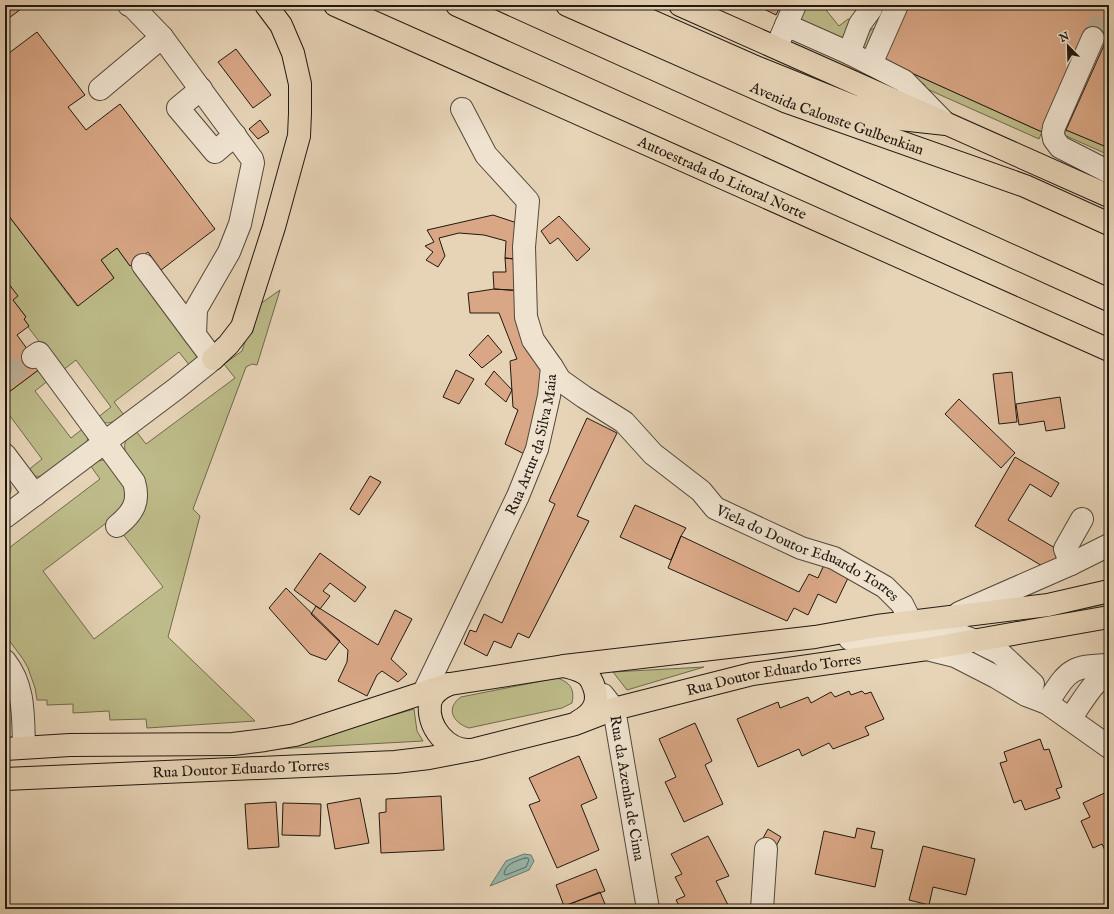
<svg xmlns="http://www.w3.org/2000/svg" width="1114" height="914" viewBox="0 0 1114 914" font-family="'IM FELL English',serif">
  <style>
    .green { fill: #bdbb89; stroke: #6e6a4c }
    .water { fill: #97b8ae; stroke: #67786f }
    .lines { fill: none; stroke-linecap: round; stroke-linejoin: round }
    .shore { stroke: #5c685f; stroke-width: 1 }
    .building { fill: #d9a786; stroke: #201910 }
    .minor-tunnel { stroke: #bfaf96; stroke-width: 22; stroke-dasharray: 22 11; stroke-linecap: butt }
    .minor-casing { stroke: #52483a; stroke-width: 24 }
    .major-casing { stroke: #201910; stroke-width: 24 }
    .highway-casing { stroke: #201910; stroke-width: 24 }
    .minor { stroke: #efe3d0; stroke-width: 22 }
    .major { stroke: #e7d4b7; stroke-width: 22 }
    .highway { stroke: #e7d4b7; stroke-width: 22 }
    .labels { text-anchor: middle; stroke-width: 4; stroke-linejoin: round; paint-order: stroke }
    .street-label { font-size: 15px; fill: #201910; stroke: #efe3d0 }
  </style>
  <rect width="100%" height="100%" fill="#e7d4b7"/>
  <filter id="stains"><feTurbulence type="fractalNoise" baseFrequency=".005" numOctaves="4"/><feColorMatrix values="0 0 0 0 .2 0 0 0 0 .09 0 0 0 0 .02 0 0 0 .5 -.17"/></filter>
  <radialGradient id="worn" r=".72"><stop offset=".6" stop-color="#630" stop-opacity="0"/><stop offset="1" stop-color="#630" stop-opacity=".3"/></radialGradient>
  <path class="green" d="M801,5H822L839,26L848,19L850,20L845,41L793,22Z
    M876,27L866,51L864,52L859,42L867,32Z
    M883,60L1042,132L1039,139L927,89L924,84L919,81Z
    M1066,130L1109,148V155L1064,135Z
    M5,211L77,306L114,278L101,260L117,248L130,266L133,263L197,356L195,361L190,366L179,352L114,402L124,415C114,422 107,427 97,418L111,407L76,360L62,371L28,327L24,319L26,317L13,300L5,279Z
    M280,290L257,365L252,364L246,367L193,509L200,516L168,637L255,721L147,728L146,719L110,720L109,711L73,713V704L47,705V700H37L35,688L28,668L23,659L5,635V551L100,479L90,465L98,461L103,460L108,462L123,480L127,502L118,514L43,571L94,639L163,587L122,533L129,528L127,455C121,443 127,438 136,431L146,444L235,378L224,364L242,351L256,307Z
    M37,371L42,373L49,380L35,391L71,438L85,427L88,438L86,443L42,476C35,477 32,476 27,471L42,459L7,412L5,413V395Z
    M5,475C12,484 14,492 5,500Z
    M1109,603V608L1042,618Z
    M704,667L627,690L613,672Z
    M557,678C570,682 575,689 572,703L562,708L469,728C453,723 445,708 461,697Z
    M414,709L417,731L423,741L276,749Z"/>
  <path class="water" d="M524,854L531,855L534,861L529,870L490,886L506,861Z"/>
  <g class="lines">
    <path class="shore" d="M525,858H528L529,860L526,867L506,875L504,874C505,864 516,861 525,858Z"/>
  </g>
  <path class="building" d="M5,5H25V6L5,21Z
    M756,5H781L776,15Z
    M809,5H815L813,9L808,7Z
    M908,5H1109V148L1066,130L1105,43L1086,35L1042,132L883,60Z
    M37,32L85,95L68,107L86,130L120,104L215,229L161,270L148,252L130,266L117,248L101,260L114,278L78,306L5,211V56Z
    M236,49L271,95L253,108L218,62Z
    M260,120L269,132L258,139L249,129Z
    M493,215L526,226L524,260L505,258L506,241L484,235L459,233L439,238L445,256L438,267L426,260L433,252L425,246L434,242L427,230Z
    M559,216L590,249L577,261L558,238L550,244L541,231Z
    M505,258L524,260L525,291L494,289L493,272H506Z
    M5,279L18,296L13,300L26,317L24,319L29,326L17,335L41,368L5,395Z
    M494,289L525,291L549,396L528,456L505,444L518,410L513,407L510,361L517,359L499,313H470L468,293Z
    M488,335L502,352L482,368L469,355Z
    M456,370L474,379L459,404L443,397Z
    M494,371L512,390L506,402L485,384Z
    M1012,372L1017,422L999,424L993,374Z
    M1060,397L1065,428L1046,431L1044,421L1019,425L1016,404Z
    M959,399L1015,453L1001,468L945,414Z
    M587,418L617,433L577,516L589,521L529,638L518,633L511,648L494,641L487,656L464,644L470,630L476,632L484,614L502,623L555,504L549,501Z
    M1015,457L1059,483L1051,497L1030,484L1008,520L1060,551L1049,570L975,526Z
    M370,476L381,482L359,515L350,509Z
    M635,505L686,528L681,536L671,560L620,537Z
    M681,536L799,592L809,574L818,578L824,565L849,576L836,603L818,594L808,615L794,608L787,621L668,568Z
    M320,553L366,587L355,602L330,583L323,591L330,596L320,609L294,590Z
    M286,588L340,641L326,660L310,654L269,608Z
    M316,606L378,645L395,610L412,619L391,659L407,674L398,682L382,671L377,675L367,696L338,681L347,662L348,650L311,614Z
    M849,691L851,695L862,691L865,694L871,692L884,719L865,727L869,735L833,749L829,743L802,756L799,749L758,767L737,719L778,702L780,708L808,697L811,703L831,692L835,697Z
    M695,723L712,761L705,765L723,804L684,822L665,782L676,777L659,739Z
    M1040,739L1044,750L1049,749L1062,787L1056,789L1060,798L1025,810L1021,800L1014,803L1000,763L1007,761L1004,752Z
    M579,756L597,798L581,805L599,850L557,868L529,805L540,801L529,778Z
    M1109,791V857H1108L1102,844L1093,848L1081,821L1090,817L1083,803Z
    M441,796L444,850L381,853L379,813L386,812V799Z
    M360,798L369,843L335,849L327,804Z
    M276,802L279,847L248,849L245,804Z
    M283,803L321,804L320,836L282,835Z
    M857,828L875,832L871,848L883,850L875,887L815,874L824,831L855,838Z
    M768,829L781,837L775,848L762,840Z
    M708,836L729,876L716,881L730,909H681L676,900L685,896L675,877L682,874L671,854Z
    M923,846L975,859L966,895L933,887L929,905L909,900Z
    M596,869L605,891L564,906L556,885Z
    M600,892L607,909H560V908Z"/>
  <g class="lines">
    <path class="minor-tunnel" d="M1093,38L1108,5
      M5,378L33,357"/>
    <defs>
      <g id="minor">
        <path d="M786,25L849,53L904,81L944,122"/>
        <path d="M1093,38L1054,127L1053,133L1054,139L1060,147L1109,172"/>
        <path d="M780,39L795,5"/>
        <path d="M849,53L860,24L871,9L868,5"/>
        <path d="M871,64L897,5"/>
        <path d="M100,89L162,37"/>
        <path d="M201,89L178,108L215,152L235,135"/>
        <path d="M143,265L195,335"/>
        <path d="M33,357L39,353L134,482C140,502 133,513 117,526"/>
        <path id="s1" d="M552,367L560,380L584,397L624,422L653,454L701,491L715,508L801,548L834,558L885,587L902,604L911,622"/>
        <path d="M5,455L35,495"/>
        <path d="M5,517L177,388L213,359L195,335L196,309L229,252L240,224L253,163L252,159L162,37L133,7L129,5"/>
        <path d="M1071,564L1065,549L1082,519"/>
        <path d="M959,613L1071,564L1109,545"/>
        <path d="M850,639L946,630L976,641L1000,653L1033,684"/>
        <path d="M927,649L955,656L996,677L1026,695L1047,703L1109,747"/>
        <path d="M5,661C25,686 23,717 24,747"/>
        <path id="s2" d="M424,692L518,496L537,449L549,396L552,367L533,340L526,317L524,247L528,201L486,155L462,109"/>
        <path id="s3" d="M603,695L614,709L648,909"/>
        <path d="M1047,703C1068,671 1069,666 1109,665"/>
        <path d="M1070,719C1082,702 1092,683 1109,671"/>
        <path d="M762,909L766,849"/>
      </g>
      <g id="major">
        <path id="s4" d="M567,5L787,102L1025,186L1109,224"/>
        <path d="M680,5L1109,196"/>
        <path d="M564,666C572,668 582,670 588,676C591,679 593,684 594,687C600,703 592,714 579,721"/>
        <path d="M449,684C441,688 431,694 430,704C427,727 447,751 470,750"/>
        <path d="M5,749L70,745L233,744L265,740L295,735L450,684L564,666L815,637L877,626L1048,605L1109,591"/>
        <path id="s5" d="M5,779L395,762L429,758L476,749L575,724L614,709L752,674L927,649L1109,617"/>
      </g>
      <g id="highway">
        <path id="s6" d="M335,5L1109,350"/>
        <path d="M457,5L1109,300"/>
        <path d="M615,5L758,68L850,105L891,118L946,124"/>
        <path d="M213,359L228,345L242,327L274,227L299,136L300,113V84L293,53L281,25L266,5"/>
      </g>
    </defs>
    <use href="#minor" class="minor-casing"/>
    <use href="#major" class="major-casing"/>
    <use href="#highway" class="highway-casing"/>
    <use href="#minor" class="minor"/>
    <use href="#major" class="major"/>
    <use href="#highway" class="highway"/>
  </g>
  <g class="labels">
    <g class="street-label">
      <text dy="5" stroke="none"><textPath href="#s4" startOffset="293">Avenida Calouste Gulbenkian</textPath></text>
      <text dy="5" stroke="none"><textPath href="#s6" startOffset="424">Autoestrada do Litoral Norte</textPath></text>
      <text dy="5" stroke="none"><textPath href="#s2" startOffset="271">Rua Artur da Silva Maia</textPath></text>
      <text dy="5" stroke="none"><textPath href="#s1" startOffset="321">Viela do Doutor Eduardo Torres</textPath></text>
      <text dy="5" stroke="none"><textPath href="#s5" startOffset="780">Rua Doutor Eduardo Torres</textPath></text>
      <text dy="5" stroke="none"><textPath href="#s5" startOffset="236">Rua Doutor Eduardo Torres</textPath></text>
      <text dy="5" stroke="none"><textPath href="#s3" startOffset="98">Rua da Azenha de Cima</textPath></text>
    </g>
  </g>
  <rect width="1114" height="914" fill="none" stroke="#e7d4b7" stroke-width="20"/>
  <rect x="6" y="6" width="1102" height="902" fill="none" stroke="#201910" stroke-width="2"/>
  <rect x="10" y="10" width="1094" height="894" fill="none" stroke="#201910"/>
  <g transform="translate(1068 46) rotate(337)" stroke="#efe3d0" stroke-width="3" paint-order="stroke">
  <path d="M0-3L7 15L0 10L-7 15Z" fill="#201910"/>
  <text y="-6" font-size="11" font-weight="bold" text-anchor="middle" fill="#201910">N</text>
  </g>
  <rect width="100%" height="100%" filter="url(#stains)"/>
  <rect width="100%" height="100%" fill="url(#worn)"/>
</svg>
